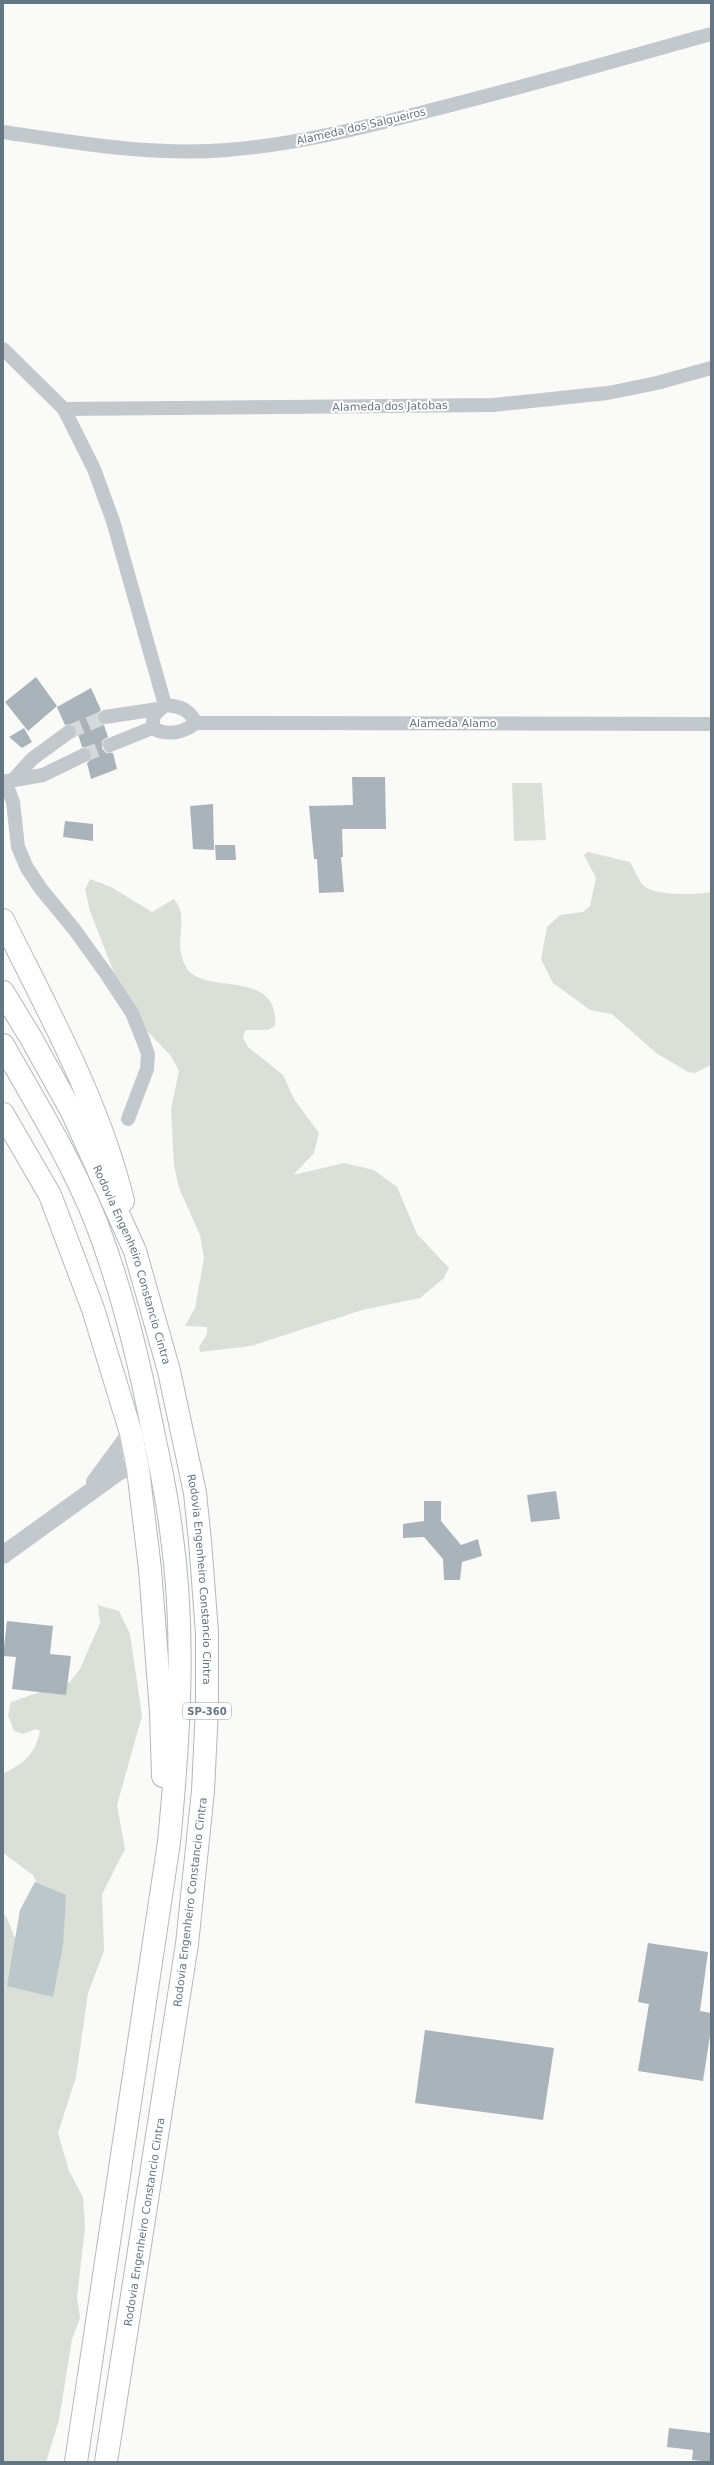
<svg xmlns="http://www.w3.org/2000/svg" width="714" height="2465" viewBox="0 0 714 2465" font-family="'DejaVu Sans',sans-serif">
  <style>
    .green { fill: #dadfd7 }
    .water { fill: #bbc7cb }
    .building { fill: #aab3b9 }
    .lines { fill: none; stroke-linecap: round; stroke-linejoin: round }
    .minor-tunnel { stroke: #d5d9db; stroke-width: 14; stroke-dasharray: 14 7; stroke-linecap: butt }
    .motorway-casing { stroke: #b4b9bd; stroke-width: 24 }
    .minor { stroke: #c3c8cc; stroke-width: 14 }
    .tertiary { stroke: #c3c8cc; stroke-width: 18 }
    .motorway { stroke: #fff; stroke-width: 22 }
    .labels { text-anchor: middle; stroke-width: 4; stroke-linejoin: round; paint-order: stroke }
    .shield { fill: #fff; stroke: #939fa8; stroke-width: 1 }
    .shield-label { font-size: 10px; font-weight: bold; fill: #657683 }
    .street-label { font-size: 11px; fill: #657683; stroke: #fff }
  </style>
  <rect width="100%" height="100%" fill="#fafaf8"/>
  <path class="green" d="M512,783H542L546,840L514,841Z
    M588,852L630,862C634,869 638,880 644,886C654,896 698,895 711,892V1065L695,1073L688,1072L656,1053L612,1014L590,1010L553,983L541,959L547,927L560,915L583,912L590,906L596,878L584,855Z
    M90,879L111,887L152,912L174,899C176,902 179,906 180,910C185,927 174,946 186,967C202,997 279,966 275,1026L268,1030H245L243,1038L248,1047L283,1075L294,1099L319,1133L314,1153L293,1175L344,1163L374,1170L397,1187L417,1234L449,1268L444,1278L420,1298L362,1310L251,1346L200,1352L199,1347L207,1334V1327L185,1326L195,1308L204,1258L200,1235L179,1188L174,1165L171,1109L179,1071L171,1056L142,1026L123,996L90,911L85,890Z
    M98,1605L119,1611L130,1634L142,1716L117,1805L125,1849L102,1894L104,1951L88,1993L76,2077L58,2133L69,2171L83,2197L85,2228L77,2297L80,2318L72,2339L59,2420L46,2462H3V1913L7,1918L27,1969L42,1893L33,1875L3,1853V1774C24,1763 35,1755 40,1731L36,1729L23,1734L14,1731L8,1715L11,1702L70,1682L80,1669L100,1623Z"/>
  <path class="water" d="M35,1882L66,1895L63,1945L53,1997L7,1986L20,1910Z"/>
  <path class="building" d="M36,677L57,706L28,731L5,702Z
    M91,688L101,710L97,714V719L104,725L108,737L103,740L102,748L105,752L113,753L117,769L91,779L87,763L91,759L92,752L88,748L82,747L76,727L72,724L65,725L57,707Z
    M24,728L32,742L22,748L9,737Z
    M352,777H385L386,829H342L343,857H341L344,892L319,893L317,859H314L309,806L353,805Z
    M213,804L214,850L193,849L190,806Z
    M65,821L93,824V841L63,837Z
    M215,845H235L236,860H216Z
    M556,1491L560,1519L531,1522L527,1495Z
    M424,1501H441V1521L461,1545L478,1539L482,1556L462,1562L460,1580H444L443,1559L424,1537L403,1538V1524L424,1521Z
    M7,1621L53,1626L50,1654L71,1656L66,1695L12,1689L16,1657L3,1656Z
    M648,1943L708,1952L700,2011L711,2013V2029L703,2081L638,2071L649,2004L638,2002Z
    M425,2030L554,2048L543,2120L415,2103Z
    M669,2428L711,2433V2462L692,2460L693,2450L667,2447Z"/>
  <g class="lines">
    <path class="minor-tunnel" d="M69,732L105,717
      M84,755L110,745"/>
    <defs>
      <g id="motorway">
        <path d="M3,920C48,1011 99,1102 123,1201"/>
        <path id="s1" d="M3,992L31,1038L72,1112L135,1251L169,1371L195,1493L200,1541L207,1633V1707L203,1791L187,1944L106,2462"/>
        <path d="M3,1045C36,1103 71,1160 96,1222C119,1282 135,1344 148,1407C156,1447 166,1488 171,1530C186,1633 179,1738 169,1842L76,2462"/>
        <path d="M3,1114L50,1195L93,1309L131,1433L138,1469L150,1569L161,1712L163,1776"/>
      </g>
    </defs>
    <use href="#motorway" class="motorway-casing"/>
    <path class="minor" d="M3,132C77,143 153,156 227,150C292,145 357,129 420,113C517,89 614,61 711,34
      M3,349L64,409L94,469L113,521L165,705
      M64,409L493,405L608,393L657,383L711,368
      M105,717L158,709
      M152,728C167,736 183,733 196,723L711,724
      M152,728L154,715L165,705C180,706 189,709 196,723
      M110,745L152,728
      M14,779L32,759L69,732
      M5,781L13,802L18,847L27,868L41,889L74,929L105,972L132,1013L143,1040L148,1054L147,1069L128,1119
      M3,782L43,775L84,755"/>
    <path class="tertiary" d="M95,1482L131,1433
      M3,1555L118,1472L124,1469H138"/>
    <use href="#motorway" class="motorway"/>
  </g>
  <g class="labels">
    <rect class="shield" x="183" y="1703" width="48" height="16" rx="3"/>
    <g class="shield-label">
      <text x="207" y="1715">SP-360</text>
    </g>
    <g class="street-label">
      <text transform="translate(361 126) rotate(-13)" y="4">Alameda dos Salgueiros</text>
      <text transform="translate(390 406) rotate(-1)" y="4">Alameda dos Jatobas</text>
      <text x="453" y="727">Alameda Alamo</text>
      <text dy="4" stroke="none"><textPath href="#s1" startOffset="303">Rodovia Engenheiro Constancio Cintra</textPath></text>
      <text dy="4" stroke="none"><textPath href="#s1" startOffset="627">Rodovia Engenheiro Constancio Cintra</textPath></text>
      <text transform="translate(190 1902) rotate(-83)" y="4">Rodovia Engenheiro Constancio Cintra</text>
      <text transform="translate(144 2222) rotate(-81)" y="4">Rodovia Engenheiro Constancio Cintra</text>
    </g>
  </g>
  <rect width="714" height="2465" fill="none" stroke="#657683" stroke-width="8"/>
</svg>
